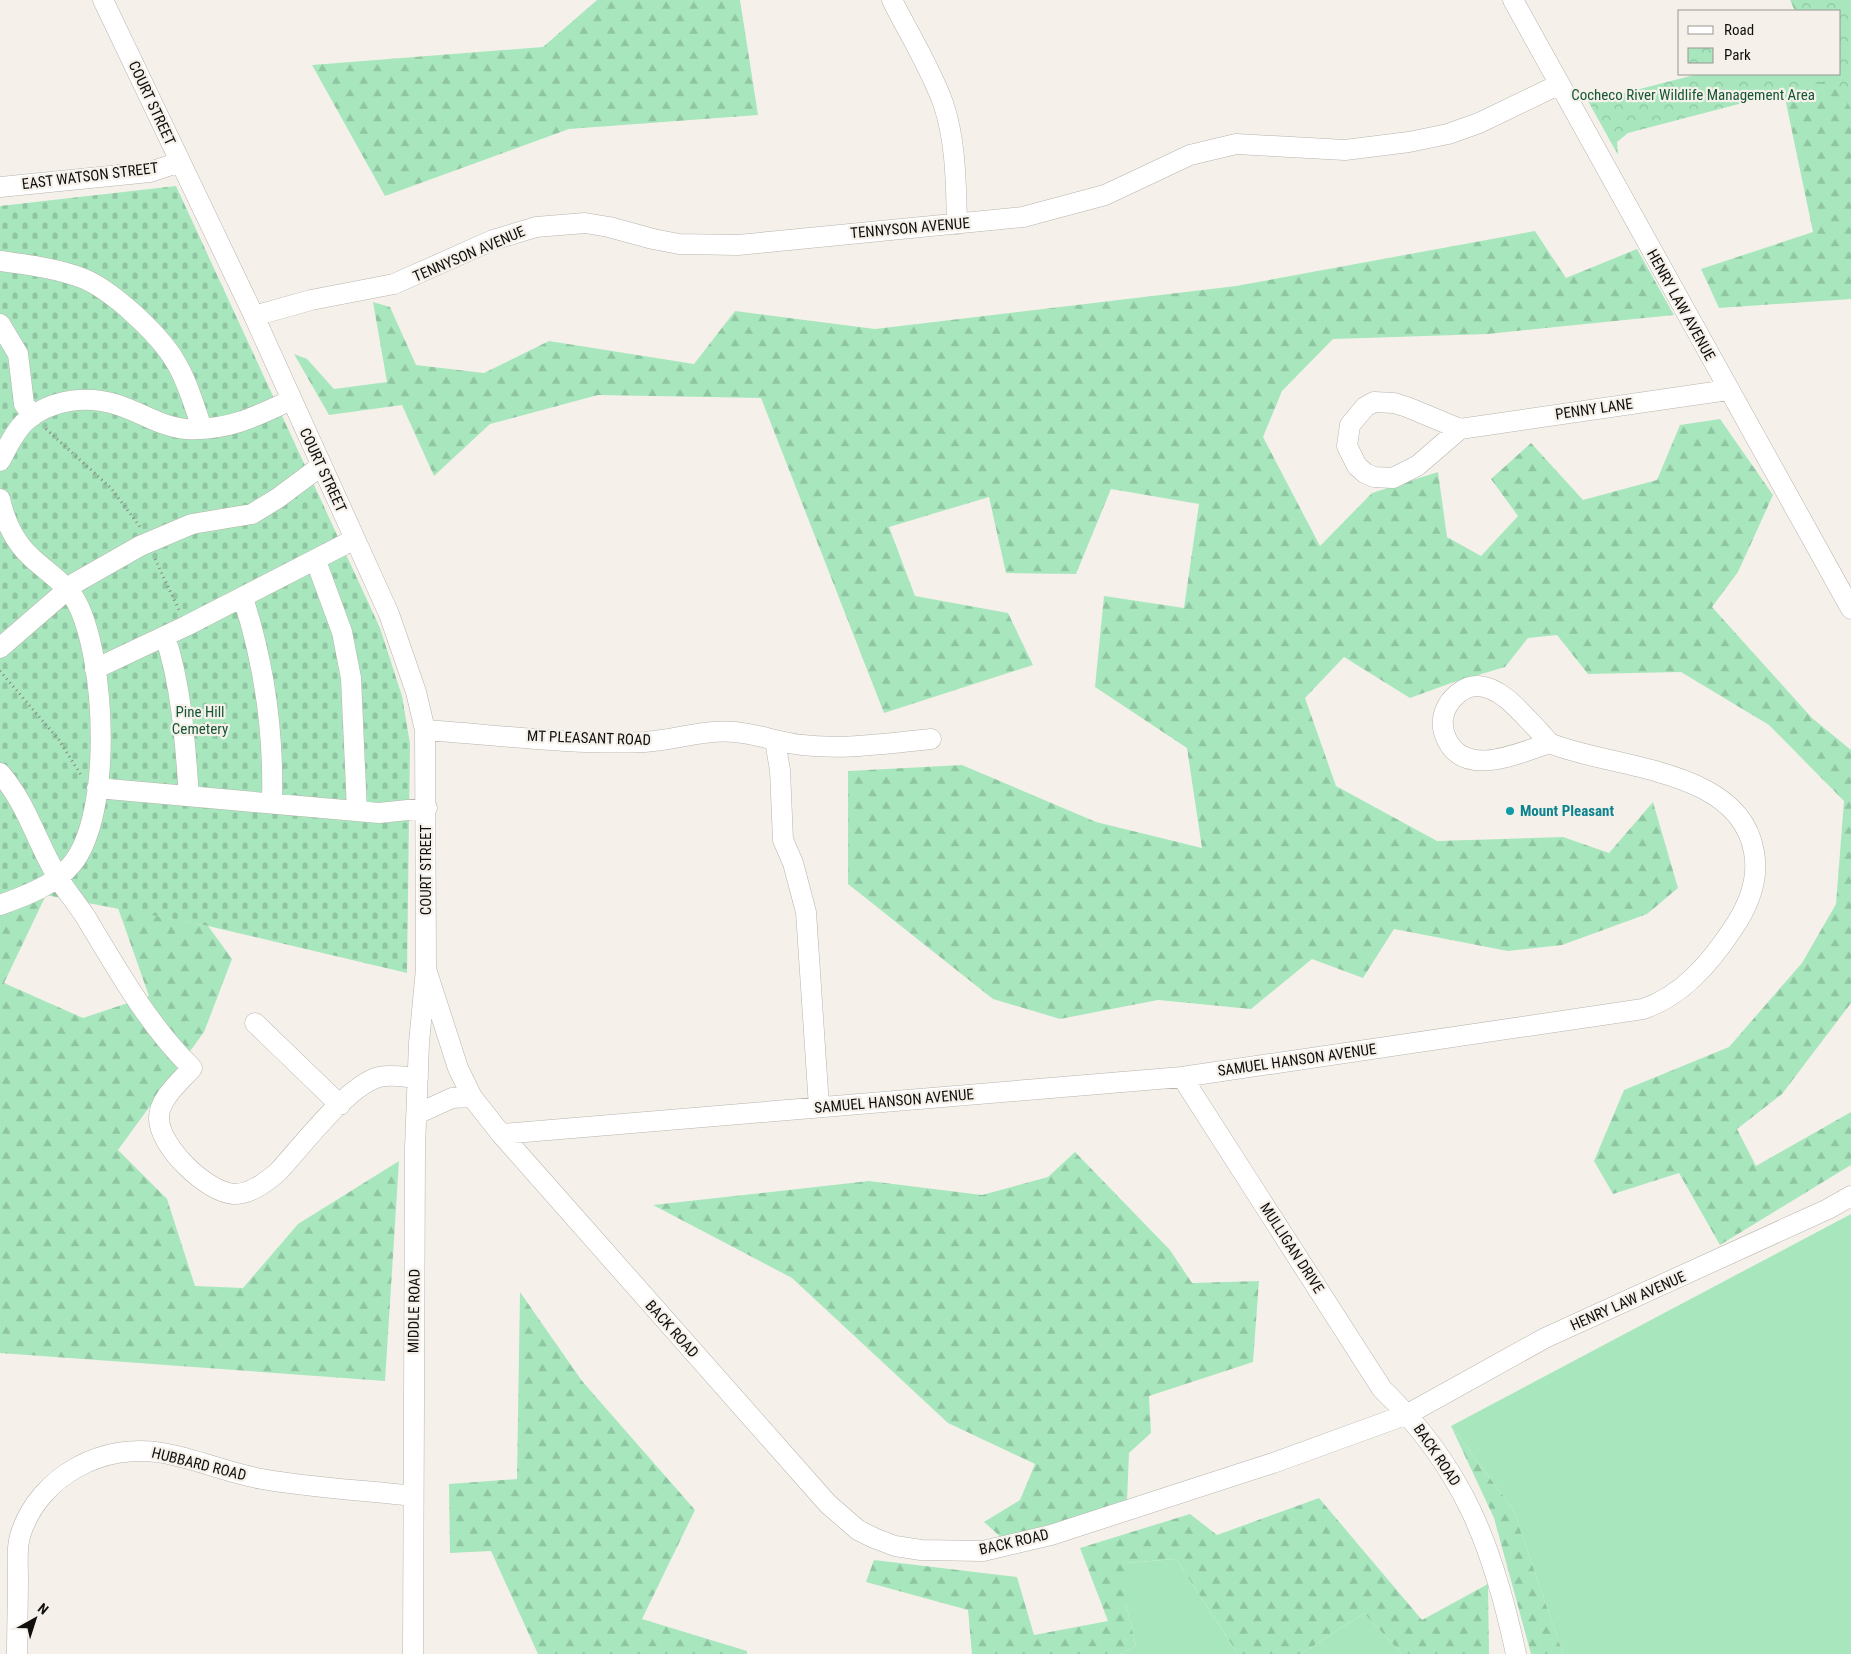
<svg xmlns="http://www.w3.org/2000/svg" width="1851" height="1654" viewBox="0 0 1851 1654" font-family="'Roboto Condensed',sans-serif">
  <style>
    .grass { fill: #a8e7be }
    .forest { fill: url(#forest-firs) }
    .cemetery { fill: url(#cemetery-stones) }
    .park { fill: url(#park-crowns) }
    .lines { fill: none; stroke-linecap: round; stroke-linejoin: round }
    .minor-casing { stroke: #b7b4ad; stroke-width: 21 }
    .path { stroke: #878480; stroke-width: 3; stroke-dasharray: 1 4; stroke-linecap: butt }
    .minor { stroke: #fff; stroke-width: 20 }
    .culture-dot { fill: #0f9aa8; stroke: #f5f1ea; stroke-width: 2 }
    .labels { text-anchor: middle; stroke-width: 4.5; stroke-linejoin: round; paint-order: stroke }
    .park-label { font-size: 15px; fill: #155634; stroke: #f5f1ea }
    .street-label { font-size: 15px; fill: #100f0d; stroke: #f5f1ea }
    .culture-label { font-size: 15px; font-weight: bold; fill: #0d838f; stroke: #f5f1ea; text-anchor: start }
  </style>
  <defs>
    <pattern id="forest-firs" width="22" height="20" patternUnits="userSpaceOnUse" patternTransform="scale(1.25)"><rect width="22" height="20" fill="#a8e7be"/><path d="M5 1l3.5 6h-7zM16 11l3.5 6h-7z" fill="#90c5a2"/></pattern>
    <pattern id="cemetery-stones" width="16" height="16" patternUnits="userSpaceOnUse" patternTransform="scale(1.25)"><rect width="16" height="16" fill="#a8e7be"/><path d="M2 7V4a2 2 0 0 1 4 0v3zM10 15v-3a2 2 0 0 1 4 0v3z" fill="#90c5a2"/></pattern>
    <pattern id="park-crowns" width="20" height="18" patternUnits="userSpaceOnUse" patternTransform="scale(1.25)"><rect width="20" height="18" fill="#a8e7be"/><path d="M2 6a3 3 0 1 1 6 0M12 15a3 3 0 1 1 6 0" fill="none" stroke="#90c5a2"/></pattern>
  </defs>
  <rect width="100%" height="100%" fill="#f5f1ea"/>
  <path class="grass" d="M1851,1214V1654H1563L1513,1509L1451,1426Z
    M1176,1559L1238,1654H1120L1136,1646L1126,1605V1563Z
    M1364,1613L1402,1654H1301Z"/>
  <path class="forest" d="M597,0H740L758,115L569,129L385,196L312,65L543,47Z
    M1790,0H1851V299L1719,308L1701,269L1813,232L1780,74H1840V11H1795Z
    M1535,231L1566,278L1637,249L1674,315L1488,334L1333,339L1282,391L1263,437L1320,546L1372,493L1438,472L1447,537L1481,556L1518,516L1491,479L1531,443L1583,500L1657,480L1680,425L1720,419L1773,495L1738,572L1712,607L1812,718L1851,750V1003L1782,1094L1737,1129L1756,1166L1851,1112V1165L1720,1245L1679,1173L1613,1194L1594,1161L1624,1090L1729,1047L1802,963L1836,904L1844,801L1769,725L1681,672L1588,674L1557,635L1528,638L1505,667L1451,683L1410,698L1344,657L1305,698L1336,786L1437,841L1563,837L1609,853L1653,802L1678,888L1647,914L1562,945L1508,951L1394,929L1363,978L1312,959L1251,1009L1158,1000L1060,1019L993,999L848,884V771L962,765L1096,822L1202,848L1187,748L1095,687L1104,596L1184,608L1199,504L1111,489L1076,574L1006,573L989,497L889,527L915,596L1008,613L1033,665L884,713L761,398L598,395L490,424L434,476L402,405L329,415L294,354L307,359L334,389L387,382L373,302L390,307L416,365L484,373L549,341L694,364L735,311L875,329L1236,286Z
    M46,895L4,983L83,1018L149,996L118,908L208,926L232,959L204,1032L118,1150L167,1199L195,1286L243,1288L298,1224L399,1161L385,1381L0,1353V913Z
    M1075,1152L1170,1250L1192,1283L1259,1281L1253,1362L1149,1396L1151,1433L1129,1453L1127,1502L1003,1539L984,1522L1020,1500L1035,1464L948,1423L792,1278L653,1205L869,1181L982,1195L1048,1177Z
    M520,1292L582,1381L695,1510L642,1619L747,1651V1654H538L491,1551L450,1553L449,1484L517,1479Z
    M1451,1426L1513,1509L1563,1654H1531L1494,1518Z
    M1319,1498L1422,1620L1488,1584L1489,1654H1402L1364,1613L1301,1654H1238L1176,1559L1126,1563V1605L1136,1646L1120,1654H972L968,1610L866,1582L874,1560L1017,1577L1034,1635L1108,1621L1080,1548L1190,1514L1217,1535Z"/>
  <path class="cemetery" d="M176,186L380,628L402,696L410,744L407,973L208,926L46,895L0,913V206Z"/>
  <path class="park" d="M1791,0H1851V109L1834,79L1628,133L1617,142L1618,155L1583,92L1601,99L1698,74H1840V11H1798Z"/>
  <g class="lines">
    <defs>
      <path id="minor" d="M103,0L254,316L389,614L416,692L425,730L426,969L419,1043L415,1148L413,1654
        M892,0C909,34 930,67 943,103C956,140 956,185 957,224
        M1513,0L1851,609
        M0,187L150,172L180,162
        M0,261C28,265 56,268 82,278C111,289 159,334 175,361C188,382 194,406 202,428
        M254,316L311,300L394,284L493,240L536,227L585,223L609,227L653,239L679,244L738,245L1023,217L1105,195L1190,155L1236,144L1345,150L1409,142L1448,134L1479,123L1560,84
        M0,324L18,354L24,404L33,416
        M1460,429L1417,466L1393,478L1374,477L1365,473L1357,466L1347,446L1350,425L1365,407L1374,402L1394,403L1407,407L1460,429L1728,390
        M0,461C7,448 15,430 27,420C52,399 88,395 118,405C140,412 162,427 186,429C227,431 255,417 291,400
        M0,499C5,521 15,543 32,558C47,572 67,584 77,603C106,659 113,814 72,864C55,885 25,896 0,905
        M316,561L342,632L351,678L357,811
        M243,598C265,666 274,732 272,803
        M165,636C182,688 185,742 189,796
        M0,648L75,583L140,546L192,524L252,514L278,498L321,466
        M95,669L186,626L355,539
        M425,730C496,735 574,745 645,742C675,740 705,729 735,732C758,734 780,743 802,745C845,750 889,743 931,739
        M775,741L780,770L783,840L793,863L806,912L819,1107
        M0,773C27,804 36,841 57,876C65,890 76,902 85,916C117,969 148,1025 192,1068C181,1081 158,1099 159,1119C160,1147 206,1192 234,1194C251,1194 266,1182 278,1172C301,1147 348,1085 379,1077C392,1074 405,1077 418,1078
        M97,788L379,813L427,808
        M426,969L458,1068L472,1097L501,1134L828,1504L858,1530L874,1538L895,1546L921,1550L983,1551L1051,1535L1273,1463L1408,1414L1545,1338L1828,1209L1851,1196
        M255,1023L340,1105
        M1182,1077L1382,1389C1463,1467 1493,1546 1516,1654
        M417,1114L452,1098L472,1097
        M501,1134L1182,1077L1643,1009C1682,996 1710,963 1732,930C1748,907 1759,879 1754,852C1740,768 1615,769 1552,744C1547,742 1543,735 1539,731C1523,715 1503,688 1479,686C1464,685 1450,698 1445,711C1441,721 1443,732 1447,740C1466,779 1521,752 1550,743
        M17,1654C17,1629 18,1603 18,1578C18,1564 16,1547 21,1533C40,1475 105,1442 163,1453C197,1459 228,1473 262,1479C312,1488 363,1490 413,1496"/>
    </defs>
    <use href="#minor" class="minor-casing"/>
    <path class="path" d="M46,429L111,488L140,527
      M155,559L179,610
      M0,671L59,740L81,775"/>
    <use href="#minor" class="minor"/>
  </g>
  <circle class="culture-dot" cx="1510" cy="811" r="5"/>
  <g class="labels">
    <g class="park-label">
      <text x="1693" y="100">Cocheco River Wildlife Management Area</text>
      <text x="200" y="717">Pine Hill<tspan x="200" dy="17">Cemetery</tspan></text>
    </g>
    <g class="street-label">
      <text transform="translate(152 103) rotate(65)" y="5">COURT STREET</text>
      <text transform="translate(90 176) rotate(-7)" y="5">EAST WATSON STREET</text>
      <text transform="translate(910 228) rotate(-5)" y="5">TENNYSON AVENUE</text>
      <text transform="translate(469 254) rotate(-23)" y="5">TENNYSON AVENUE</text>
      <text transform="translate(1681 305) rotate(61)" y="5">HENRY LAW AVENUE</text>
      <text transform="translate(1594 409) rotate(-8)" y="5">PENNY LANE</text>
      <text transform="translate(323 470) rotate(65)" y="5">COURT STREET</text>
      <text transform="translate(589 738) rotate(2)" y="5">MT PLEASANT ROAD</text>
      <text transform="translate(426 870) rotate(-90)" y="5">COURT STREET</text>
      <text transform="translate(1297 1060) rotate(-8)" y="5">SAMUEL HANSON AVENUE</text>
      <text transform="translate(894 1101) rotate(-5)" y="5">SAMUEL HANSON AVENUE</text>
      <text transform="translate(1292 1248) rotate(57)" y="5">MULLIGAN DRIVE</text>
      <text transform="translate(1628 1301) rotate(-24)" y="5">HENRY LAW AVENUE</text>
      <text transform="translate(414 1311) rotate(-89)" y="5">MIDDLE ROAD</text>
      <text transform="translate(672 1329) rotate(48)" y="5">BACK ROAD</text>
      <text transform="translate(1437 1455) rotate(56)" y="5">BACK ROAD</text>
      <text transform="translate(199 1464) rotate(14)" y="5">HUBBARD ROAD</text>
      <text transform="translate(1014 1542) rotate(-13)" y="5">BACK ROAD</text>
    </g>
    <g class="culture-label">
      <text x="1520" y="816">Mount Pleasant</text>
    </g>
  </g>
  <rect x="1678" y="10" width="162" height="65" fill="#f5f1ea" stroke="#999792"/>
  <rect x="1688" y="26" width="25" height="8" fill="#ffffff" stroke="#999792"/>
  <text x="1724" y="35" font-size="15" fill="#100f0d">Road</text>
  <rect x="1688" y="48" width="25" height="15" fill="url(#park-crowns)" stroke="#999792"/>
  <text x="1724" y="60" font-size="15" fill="#100f0d">Park</text>
  <g transform="translate(35 1619) rotate(39)" stroke="#f5f1ea" stroke-width="4" paint-order="stroke">
  <path d="M0-4L9 19L0 12L-9 19Z" fill="#100f0d"/>
  <text y="-8" font-size="14" font-weight="bold" text-anchor="middle" fill="#100f0d">N</text>
  </g>
</svg>
